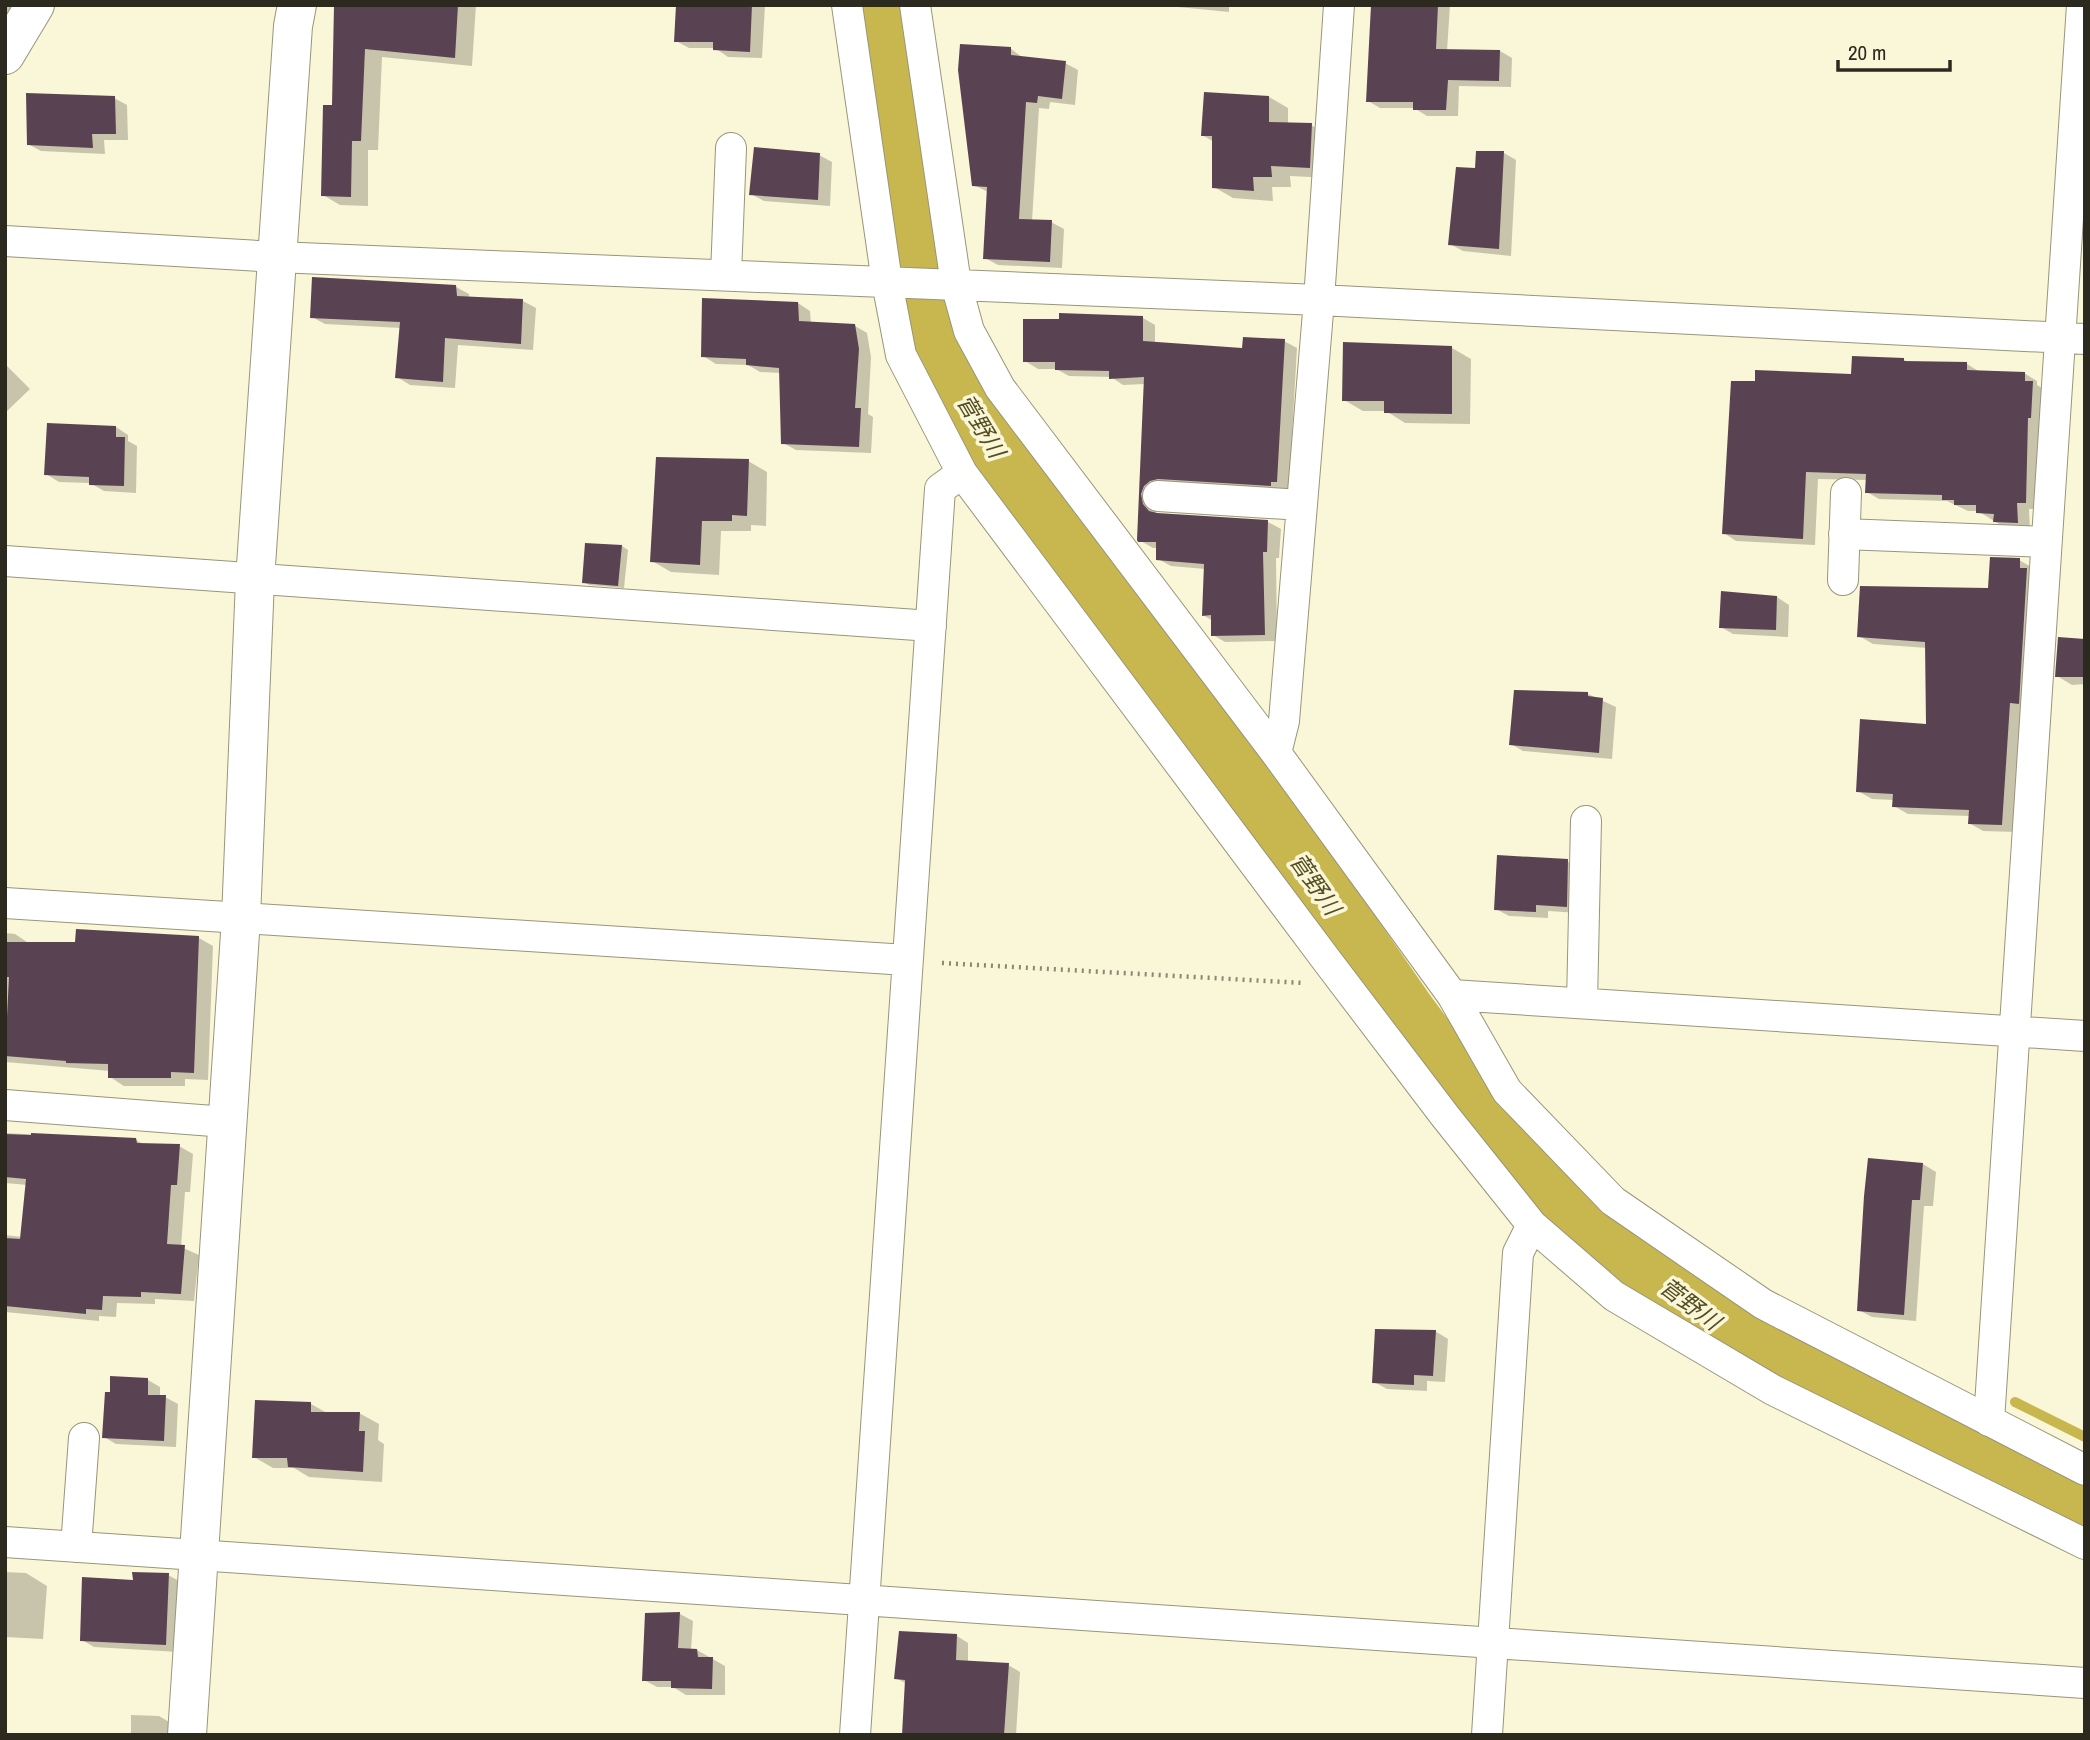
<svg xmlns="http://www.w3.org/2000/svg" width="2090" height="1740" viewBox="0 0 2090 1740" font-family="'Archivo Narrow','Noto Sans JP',sans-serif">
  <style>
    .shadow { fill: #0003 }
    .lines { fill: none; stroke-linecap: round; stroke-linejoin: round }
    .stream { stroke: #c7b74e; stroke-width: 10 }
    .river { stroke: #c7b74e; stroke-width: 66 }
    .building { fill: #594353 }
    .street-casing { stroke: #99957a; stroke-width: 32 }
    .secondary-casing { stroke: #99957a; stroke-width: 40 }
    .path { stroke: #8a8773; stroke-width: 4.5; stroke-dasharray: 2 5; stroke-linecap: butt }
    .street { stroke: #fff; stroke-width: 30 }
    .secondary { stroke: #fff; stroke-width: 38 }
    .labels { text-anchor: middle; stroke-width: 7; stroke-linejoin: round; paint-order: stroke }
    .water-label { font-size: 23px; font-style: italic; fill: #554e23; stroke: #faf6d8 }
  </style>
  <rect width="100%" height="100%" fill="#faf6d8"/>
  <path class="shadow" d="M5,5H20L11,6L8,35H5Z
    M334,5H476L472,66L382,57L378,150H368V206L340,205L323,195L334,106Z
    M678,5H765L762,58L728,57L715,48H689L676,41Z
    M1176,5H1229V12L1178,7Z
    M1386,5H1450L1447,51H1500L1512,58L1511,87L1459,86L1458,116H1427L1414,108H1380L1368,101Z
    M1010,48L1023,58L1065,63L1078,70L1075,105L1050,102L1049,109L1039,108L1032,221L1051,222L1064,229L1062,268L998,265L985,258L988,192L974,185Z
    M1269,97L1288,108V124L1311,125L1331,136L1329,178L1290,176L1291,187H1272L1273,201L1233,198L1214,187V142L1202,135Z
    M114,98L127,105L128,140H104L105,154L41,151L28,144Z
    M1504,153L1516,160L1511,256L1463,251L1450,244L1477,169Z
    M819,155L832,162L830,206L764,201L751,194Z
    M456,287L469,294V298L523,301L536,308L533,350L458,345L455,388L410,385L397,377L401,328L325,324L312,317Z
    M798,303L810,311L811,324L855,326L867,333L871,357L868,414L873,417L871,453L796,450L783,443L781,373L760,372L748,365L716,364L703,356Z
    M1143,318L1155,325V344L1244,350L1284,341L1297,348L1289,488H1283V492L1153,502L1157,515L1268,522L1281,529L1279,558H1276L1277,641L1225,642L1213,635V621L1203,615L1205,569L1171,566L1158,559V548H1153L1139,540L1145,384L1123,385L1111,377L1069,376L1056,369H1038L1025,361Z
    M1452,348L1471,359L1470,424L1405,423L1386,411H1363L1344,400Z
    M1904,360L1910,363L1967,364L1980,372L2024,373L2037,381V385L2045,390L2038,509H2029L2030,530L2007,529L1978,511H1968L1947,501L1879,499L1867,492V480L1818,479L1815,545L1736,541L1724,533L1853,375Z
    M5,364L30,389L5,413Z
    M116,427L128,435V441L137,446L136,493L104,491L90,483L59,482L46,474Z
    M748,461L767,472L766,526L751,525V531H721L719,575L671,572L652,561Z
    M587,545L622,546L628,550L624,588L589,585L584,582Z
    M2019,560L2033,568L2016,832L1983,831L1969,823L1970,816L1908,814L1894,806V800L1872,799L1858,791L1928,726L1927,648L1873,644L1859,636L1989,589Z
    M1777,597L1789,605L1788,637L1733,634L1721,627Z
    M2085,640V684L2072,685L2057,676Z
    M1588,694L1616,707L1612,759L1523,751L1511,744Z
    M1567,861L1580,868L1579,913L1548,911V918L1509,916L1496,909Z
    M5,933L15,934L30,944L199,938L213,946L208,1080L185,1079V1086H124L110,1077V1071L5,1062Z
    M5,1133L136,1140L145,1145L179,1146L193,1154L190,1192H185L181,1247L199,1255L194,1301L155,1299V1304L117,1303L116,1317L99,1316V1321L5,1312V1235L22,1237L28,1185L5,1183Z
    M1923,1164L1936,1172L1933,1206H1924L1916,1321L1872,1317L1859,1310Z
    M1435,1331L1448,1339L1445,1382L1427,1381V1391L1387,1389L1374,1382Z
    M148,1380L160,1387V1397H165L178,1404L176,1447L116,1444L104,1437Z
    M311,1404L327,1413H359L379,1424L378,1440L384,1444L382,1482L309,1477L294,1468H273L254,1457Z
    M5,1572L26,1573L47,1586L43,1639L5,1637Z
    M168,1575L181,1582L179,1652L94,1647L82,1640L135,1582Z
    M647,1614H680L693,1621L691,1650H697L725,1666V1695H686L673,1687H657L644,1680Z
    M957,1636L968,1643V1662L1008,1665L1020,1672L1016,1735H904L907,1684L896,1678Z
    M131,1715L159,1716L178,1727V1735H131Z"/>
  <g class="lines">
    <path class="stream" d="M2015,1402L2085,1437"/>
    <path class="river" d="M880,5L900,174L926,333L998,456L1210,735L1403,1014L1486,1127L1692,1312L1758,1350L2034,1476L2076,1487L2085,1492"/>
  </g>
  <path class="building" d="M334,5H458L455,58L365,49L361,141H352L351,197L321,196L323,105H332Z
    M676,5H752L750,52L713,50V42H674Z
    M1371,5H1438L1436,49L1500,50L1499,81L1448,80L1446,110H1413V102H1366Z
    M960,44L1011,47V55L1066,61L1062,99L1038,96L1037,103L1026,102L1019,219L1052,220L1050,262L983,259L987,187L972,186L958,70Z
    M1204,92L1269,96V122L1312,123L1310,168L1271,166L1272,177H1253L1254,191L1212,188V136H1201Z
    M26,93L115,96L116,134H92L93,148L27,145Z
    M754,147L820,153L818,200L749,195Z
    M1476,151H1504L1499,249L1448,245L1456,167L1475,168Z
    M312,277L456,285L457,296L523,299L521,344L445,338L443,382L395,378L400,322L310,318Z
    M702,298L798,302L799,321L855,324L859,349L855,408H861L859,447L781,444L779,368L746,365V359L701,357Z
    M1059,313L1143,316V341L1242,348L1243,337L1285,339L1277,482H1271V486L1158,479L1150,481L1144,486L1141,494L1143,504L1149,511L1157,513L1268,520L1267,552H1263L1265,635L1211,636V615L1202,616L1204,564L1156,560V542H1138L1137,540L1144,377L1109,379V371L1055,370V362H1023V319H1059Z
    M1343,342L1452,346V414L1384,413V401H1342Z
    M1852,356L1904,358V361L1967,362V370L2025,372V381H2033L2031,418H2028L2026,503H2017L2018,523L1993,522L1994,514L1976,513V505H1954V500H1942V495L1865,493L1866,474L1806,472L1803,539L1722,534L1731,381H1755V370L1851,374Z
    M47,423L116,426V437H125L124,486L89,485V477L44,475Z
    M656,457L749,459L747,516L732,515V521H702L700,565L650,562Z
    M585,543L622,545L618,586L582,583Z
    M1990,557L2020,558V568H2027L2019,704L2010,703L2002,825L1968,824L1969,810L1892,807L1893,794L1856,792L1860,719L1926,724L1925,642L1857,637L1860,586L1988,588Z
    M1721,591L1777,596L1776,630L1719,628Z
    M2058,637L2085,639V677H2055Z
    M1514,690L1588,692V696L1603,698L1599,753L1509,745Z
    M1497,855L1568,859L1567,907L1536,905V912L1494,910Z
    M76,929L199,936L194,1073L171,1072V1078H108V1064L66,1063V1061L5,1056L9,977H5V942H75Z
    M31,1133L136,1138L137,1143L180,1144L177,1185H171L167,1244L185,1245L181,1294L141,1292V1297L103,1296L102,1310L86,1309V1314L5,1306V1238L20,1239L26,1179L5,1177V1134L31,1135Z
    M1868,1158L1923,1163L1920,1200H1912L1904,1315L1857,1311L1864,1196Z
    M1375,1329L1436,1330L1433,1376L1414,1375V1385L1372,1383Z
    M110,1376L148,1378V1395H166L164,1441L102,1438L105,1392H110Z
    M255,1400L311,1402V1412H360L359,1431H365L363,1472L288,1467L287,1458H252Z
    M132,1572L169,1573L166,1645L80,1641L82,1577L133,1580Z
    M680,1612L678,1648L697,1649L698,1657H713L712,1689L671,1688V1681H642L645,1613Z
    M899,1631L957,1634L956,1660L1009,1663L1004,1735H902L905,1680L894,1679Z"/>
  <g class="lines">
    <defs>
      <path id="street" d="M847,5L887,282L901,355L962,473L940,489L855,1735
        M915,5L956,284L969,331L1000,388L1276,753L1452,995L1507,1091L1613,1201L1763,1304L2085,1470
        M5,241L276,257L1319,300L2085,339
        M726,275L731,148
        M962,473L1328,962L1445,1116L1532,1225L1614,1296L1773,1390L2085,1544
        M1158,496L1302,505
        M1844,534L2046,542
        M5,561L931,626
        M1843,580L1846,493
        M1276,753L1284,721L1319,300L1339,5
        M5,903L907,960
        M1452,995L2085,1036
        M1582,1003L1586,821
        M5,1105L226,1122
        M1989,1421L2082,5
        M5,1542L2085,1683
        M76,1547L84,1438
        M1487,1735L1518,1253L1532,1225"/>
      <path id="secondary" d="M5,55L35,5
        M187,1735L241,918L255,580L293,26L297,5"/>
    </defs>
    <use href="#street" class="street-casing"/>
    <use href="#secondary" class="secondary-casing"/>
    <path class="path" d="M942,963L1303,983"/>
    <use href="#street" class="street"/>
    <use href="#secondary" class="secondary"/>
  </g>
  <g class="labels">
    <g class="water-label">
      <text transform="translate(981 426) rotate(59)" y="8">菅野川</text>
      <text transform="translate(1315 884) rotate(55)" y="8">菅野川</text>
      <text transform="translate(1690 1304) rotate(37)" y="8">菅野川</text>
    </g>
  </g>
  <rect width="2090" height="1740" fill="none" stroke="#2c2a1f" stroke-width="14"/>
  <path d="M1838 60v10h112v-10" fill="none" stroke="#2c2a1f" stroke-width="3.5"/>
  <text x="1848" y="60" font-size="21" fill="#2c2a1f" stroke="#faf6d8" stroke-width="5" paint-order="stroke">20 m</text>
</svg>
